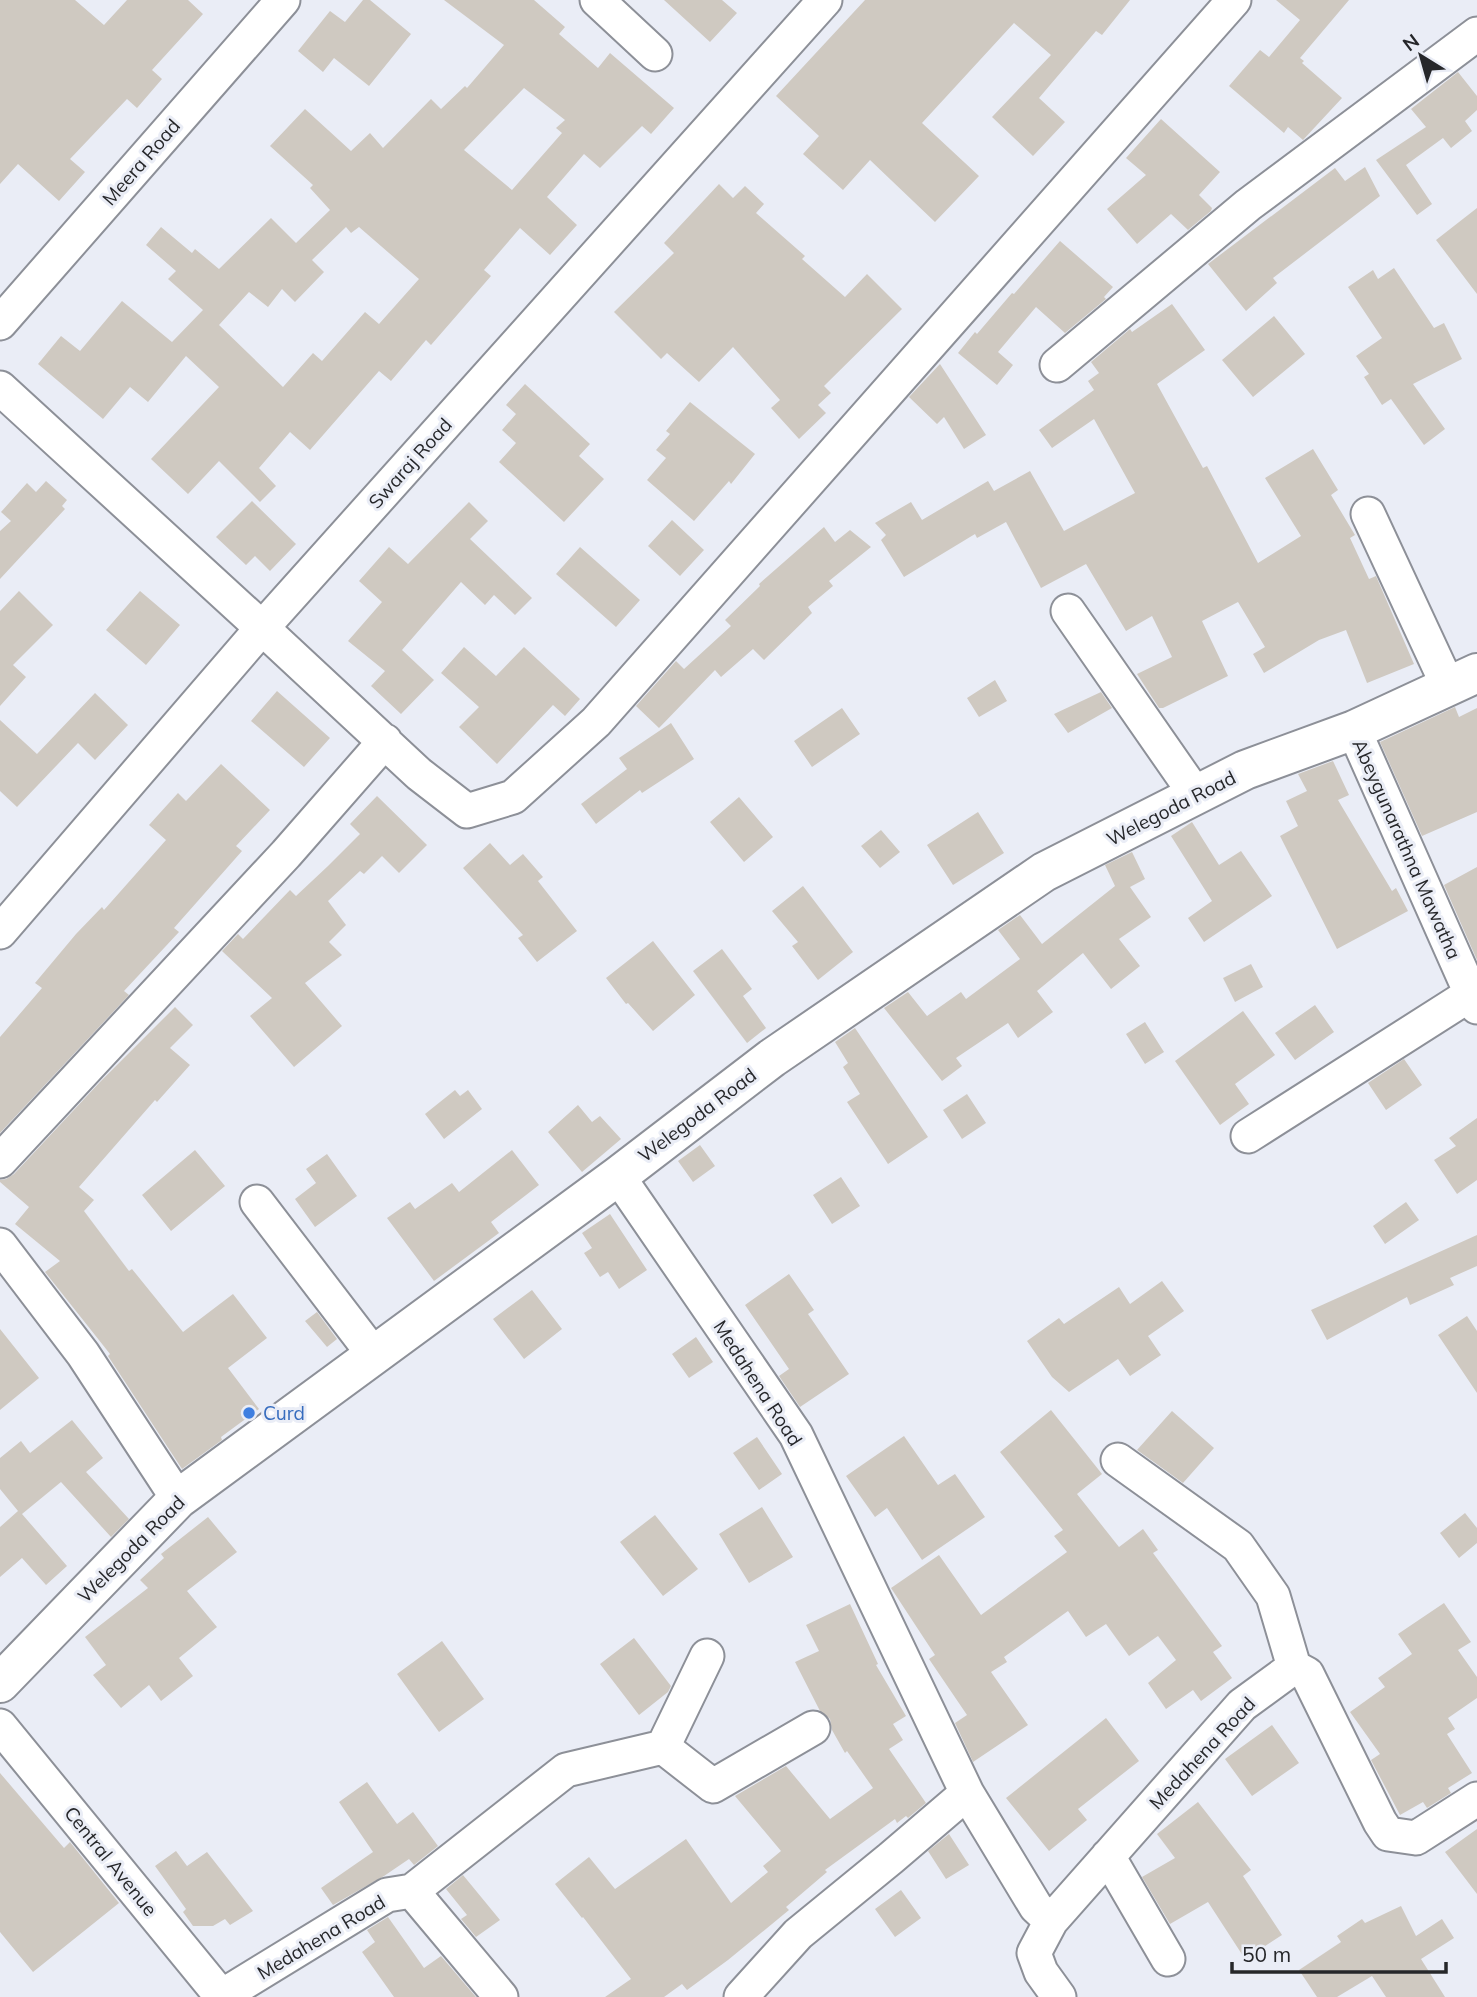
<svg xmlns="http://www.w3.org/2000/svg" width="1477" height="1997" viewBox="0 0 1477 1997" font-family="Mulish,sans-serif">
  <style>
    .building { fill: #cfc9c1; fill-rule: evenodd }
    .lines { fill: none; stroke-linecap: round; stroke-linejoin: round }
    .street-casing { stroke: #8d9098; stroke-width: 37 }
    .secondary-casing { stroke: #8d9098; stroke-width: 42 }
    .street { stroke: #fff; stroke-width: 33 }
    .secondary { stroke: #fff; stroke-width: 38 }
    .shop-dot { fill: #3f7fe0; stroke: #eaedf6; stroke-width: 2.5 }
    .labels { text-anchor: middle; stroke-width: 6; stroke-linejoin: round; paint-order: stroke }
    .street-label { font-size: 19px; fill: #26272a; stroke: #eaedf6 }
    .shop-label { font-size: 19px; fill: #366cbe; stroke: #eaedf6; text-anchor: start }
  </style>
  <rect width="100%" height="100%" fill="#eaedf6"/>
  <path class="building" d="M0,0H75L104,25L127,0H188L203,14L152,70L162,79L137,108L127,99L70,159L85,172L59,201L18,164L0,184Z
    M363,0H370L411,34L369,86L334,58L323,72L298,51L330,11L345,22Z
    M444,0H534L565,27L559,34L598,68L610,53L674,108L651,134L642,126L600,168L584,154L547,197L577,225L550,255L520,228L484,270L491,276L431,345L426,340L391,381L379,371L310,450L290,432L259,468L276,486L260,502L219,461L188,494L151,459L219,387L186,356L148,402L130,387L103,419L38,364L61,336L80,351L122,301L172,342L203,310L168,279L176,271L146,245L161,227L192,253L195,249L219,269L271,218L296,243L330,210L310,188L313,185L270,146L305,109L351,151L370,133L383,148L431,99L441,109L465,86L467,88L504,45ZM524,88L565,120L556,128L562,133L512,190L464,150ZM346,227L351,233L359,227L419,279L379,324L365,312L322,361L313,353L283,387L219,325L249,292L268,307L282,289L295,302L324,272L312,260Z
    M664,0H722L737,13L710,42Z
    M865,0H1130L1102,35L1096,31L1039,98L1065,122L1033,156L992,117L1051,55L1014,23L922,123L979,176L935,222L870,160L843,190L803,154L819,136L776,96Z
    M1276,0H1349L1300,58L1304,61L1302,63L1342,98L1303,140L1288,127L1284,133L1229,86L1260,50L1269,57L1300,20Z
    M1458,72L1477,96V110L1465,121L1472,131L1451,148L1443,138L1406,165L1432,204L1417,215L1376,160L1426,127L1411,109Z
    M1161,119L1220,172L1199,195L1212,208L1211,211L1188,230L1171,214L1137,244L1107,209L1146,175L1126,158Z
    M1365,167L1380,196L1273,278L1277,283L1246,311L1208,264L1335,168L1345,181Z
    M719,184L733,198L745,186L764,204L756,213L805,256L802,259L845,297L867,274L902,309L824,386L831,393L818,405L826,413L799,439L771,408L780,400L733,347L699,382L667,353L661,359L614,312L674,253L664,243Z
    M1477,208V294L1436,240Z
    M1060,241L1113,287L1104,297L1106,299L1065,333L1036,307L998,352L1013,365L997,385L958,353L975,332L977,334L1012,293L1014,294Z
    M1394,268L1434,328L1444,323L1462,359L1413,384L1445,429L1424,445L1391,399L1382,405L1364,377L1369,374L1356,356L1382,338L1348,287L1373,270L1378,279Z
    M1172,304L1205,350L1157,384L1203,468L1207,466L1258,563L1301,536L1265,478L1313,449L1338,490L1331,495L1355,535L1350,538L1369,579L1376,576L1414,664L1367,683L1346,630L1319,640L1264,673L1253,654L1265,647L1238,602L1202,621L1228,676L1163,708H1159L1137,674L1172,657L1152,616L1126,631L1086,564L1041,588L1006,522L977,538L975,534L904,577L881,540L886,535L875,523L911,502L922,520L988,481L994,491L1030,471L1064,531L1135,493L1094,419L1052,448L1039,430L1094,390L1088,381L1099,373L1091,362L1130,329L1132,332Z
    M1274,316L1305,354L1253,397L1222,360Z
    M940,364L986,435L964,449L944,417L937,424L909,397Z
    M525,384L590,444L579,456L604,479L564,522L499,462L516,443L502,430L516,414L506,405Z
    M690,402L755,454L731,484L729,481L694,521L647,480L666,458L656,450L670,434L666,431Z
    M46,481L67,500L62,506L65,509L0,579V531L11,521L1,512L27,483L36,492Z
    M252,501L296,544L270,571L255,556L246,565L216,537Z
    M469,502L488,521L470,539L532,598L515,615L494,595L485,605L461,582L402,650L434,680L401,714L371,686L385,671L348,641L382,602L359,581L389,547L408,564Z
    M672,520L704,550L680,576L648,546Z
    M824,527L835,542L850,530L871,547L829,581L833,586L808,607L812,613L764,660L753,649L721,677L715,670L659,728L636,706L676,661L684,669L731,626L725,620L760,586L759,584Z
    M580,547L640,600L616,627L556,574Z
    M19,591L53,625L13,665L26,677L0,706V611Z
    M140,591L180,625L146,665L106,630Z
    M464,647L496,676L524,647L580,699L565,716L553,705L497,764L459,727L479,707L441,673Z
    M995,680L1007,701L979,717L967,698Z
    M277,691L330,738L304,767L251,721Z
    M1101,692L1112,708L1068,733L1054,714Z
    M95,693L128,725L95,760L78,743L17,807L0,791V720L37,754Z
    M1455,707L1459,717L1477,708V812L1422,836L1380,742Z
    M842,708L860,734L812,767L794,741Z
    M671,723L694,759L642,793L640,790L596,824L581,804L627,769L619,758Z
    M1333,761L1349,795L1338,800L1392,891L1396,888L1408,911L1337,949L1280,836L1298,826L1286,801L1307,791L1298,774Z
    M221,764L270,810L236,846L242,851L174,928L179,932L124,991L129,995L0,1133V1037L42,988L35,983L76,934L102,907L104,910L166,840L149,825L178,793L186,801Z
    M377,796L427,845L399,873L382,856L364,874L360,871L328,901L346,925L329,942L342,955L305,983L342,1026L294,1067L250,1016L272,998L222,951L238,934L243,939L290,890L296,896L328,866L360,834L350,824Z
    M739,797L773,837L744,862L710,822Z
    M978,812L1004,853L953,885L927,845Z
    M1192,822L1219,865L1241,851L1272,896L1204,942L1188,918L1212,901L1171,836Z
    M881,830L900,852L880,868L861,846Z
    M490,843L510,865L523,854L543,877L538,881L577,931L537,962L518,938L523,935L463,868Z
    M1132,852L1145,879L1130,887L1151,917L1119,939L1140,966L1111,989L1083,953L1037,991L1053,1012L1018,1038L1008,1023L956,1058L962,1066L942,1081L884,1008L908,992L927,1016L961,992L966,999L1020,959L998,930L1020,915L1042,944L1115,886L1105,865Z
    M1477,867V960L1444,885Z
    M803,886L853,952L818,980L792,946L798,942L772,911Z
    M653,941L695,995L653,1031L628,1003L626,1004L606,978Z
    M722,949L752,989L743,996L766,1028L747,1043L693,971Z
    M1251,964L1263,987L1235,1002L1223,978Z
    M1315,1005L1334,1032L1295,1060L1275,1033Z
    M175,1007L193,1025L170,1048L190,1065L157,1102L155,1100L79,1187L94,1200L84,1211L129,1271L132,1269L183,1332L233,1294L267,1338L228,1368L259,1409L221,1437L222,1440L182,1469L108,1356L110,1354L45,1272L60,1261L15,1224L29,1207L0,1182V1180L6,1179L14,1174L100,1082Z
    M1243,1011L1275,1055L1235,1084L1249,1104L1220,1125L1175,1061Z
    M1145,1022L1164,1052L1145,1064L1126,1034Z
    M855,1028L928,1137L888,1164L847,1102L860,1094L843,1067L848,1063L835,1042Z
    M1404,1059L1422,1085L1386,1110L1368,1083Z
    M455,1090L460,1096L468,1090L482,1109L444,1139L425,1114Z
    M967,1094L986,1123L962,1139L943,1110Z
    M578,1105L592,1122L600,1116L621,1139L582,1172L548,1132Z
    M1477,1118V1180L1457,1194L1434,1160L1456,1146L1449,1138Z
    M700,1145L715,1166L693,1182L678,1161Z
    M195,1150L225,1186L171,1231L142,1195Z
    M512,1150L539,1185L491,1222L499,1233L434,1281L387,1218L410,1202L415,1209L452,1183L459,1192Z
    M327,1154L357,1196L315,1227L295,1199L316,1183L306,1169Z
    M841,1177L860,1206L832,1224L813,1195Z
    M1406,1202L1419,1220L1385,1244L1373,1226Z
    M610,1214L647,1270L619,1289L608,1272L600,1277L584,1253L592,1248L582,1233Z
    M1477,1235V1266L1450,1278L1454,1285L1410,1305L1407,1297L1327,1340L1311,1310Z
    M789,1274L814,1310L808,1314L849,1374L800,1407L779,1376L789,1369L745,1305Z
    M1162,1281L1184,1311L1148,1336L1161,1355L1130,1376L1118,1359L1069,1392L1052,1377L1027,1341L1059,1318L1064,1324L1119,1287L1130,1304Z
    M532,1290L562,1329L524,1359L493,1319Z
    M317,1312L337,1339L327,1347L305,1321Z
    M1467,1316L1477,1331V1393L1438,1335Z
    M0,1329L39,1378L0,1410Z
    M696,1337L713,1362L689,1378L672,1354Z
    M1051,1410L1102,1474L1077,1494L1119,1547L1143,1529L1158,1550L1153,1553L1222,1646L1213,1652L1232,1678L1201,1701L1193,1690L1166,1709L1148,1683L1176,1660L1158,1636L1129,1656L1106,1624L1086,1637L1068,1611L1004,1657L1007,1662L991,1672L1028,1725L973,1762L955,1723L967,1715L929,1659L935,1655L891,1588L939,1555L981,1615L1067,1552L1054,1536L1063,1530L1000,1452Z
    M1172,1411L1214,1448L1183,1483L1137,1450Z
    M72,1420L103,1458L86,1472L129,1519L111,1537L61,1482L22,1514L67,1566L46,1585L22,1558L0,1577V1527L18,1511L0,1489V1458L21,1441L30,1453Z
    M904,1436L938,1485L955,1474L985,1517L922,1560L887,1508L875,1517L846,1476Z
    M757,1437L782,1474L759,1490L733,1453Z
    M762,1507L793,1557L749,1583L719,1534Z
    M1465,1513L1477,1528V1543L1459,1558L1440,1533Z
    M655,1515L698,1569L663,1596L620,1542Z
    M208,1517L237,1552L187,1591L217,1627L179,1658L193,1676L161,1701L149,1685L121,1708L93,1675L106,1665L85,1637L148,1588L140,1580L164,1558L161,1554Z
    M1444,1603L1471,1642L1458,1650L1477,1677V1698L1448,1718L1455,1729L1447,1734L1472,1773L1448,1788L1451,1793L1427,1808L1423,1802L1400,1815L1371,1760L1380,1754L1350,1712L1385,1687L1378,1678L1412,1654L1398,1634Z
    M850,1604L878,1664L876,1665L906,1716L893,1724L903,1740L889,1749L926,1803L908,1818L906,1816L897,1823L895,1819L825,1870L827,1872L786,1907L789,1910L728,1960L687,1990L682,1984L664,1997H605L631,1979L583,1917L582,1918L555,1884L589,1857L615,1889L686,1839L731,1903L768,1872L763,1866L781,1851L735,1796L786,1766L830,1819L873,1788L847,1751L845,1753L832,1730L830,1719L820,1711L795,1662L819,1651L806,1625Z
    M634,1638L671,1686L668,1692L639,1715L600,1664Z
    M442,1641L484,1699L439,1732L397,1674Z
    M1106,1718L1139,1761L1078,1809L1087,1820L1049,1851L1006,1798Z
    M1272,1725L1299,1763L1252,1796L1225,1759Z
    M0,1773L64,1848L70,1842L119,1903L33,1972L0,1932Z
    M367,1782L397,1824L413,1812L438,1846L414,1865L409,1859L384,1876L333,1905L321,1888L373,1852L339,1802Z
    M1198,1802L1251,1870L1243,1876L1282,1935L1245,1959L1208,1902L1170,1924L1142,1877L1175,1858L1157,1834Z
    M1477,1829V1894L1445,1852Z
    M949,1834L969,1865L946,1879L928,1851Z
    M176,1851L187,1866L207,1852L253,1911L230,1925L225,1919L213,1926H193L183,1912L186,1909L155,1866Z
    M463,1875L500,1920L476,1937L461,1919L467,1915L446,1889Z
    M901,1890L921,1918L895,1937L875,1909Z
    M1401,1906L1416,1936L1442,1919L1454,1938L1421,1959L1445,1997H1386L1372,1976L1337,1997H1317L1299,1970L1341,1942L1337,1936L1362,1919L1365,1923Z
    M388,1917L424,1968L441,1956L476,1997H394L362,1952L375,1942L367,1930Z"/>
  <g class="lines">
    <defs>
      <path id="street" d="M597,0L655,54
        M0,323L283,0
        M1057,365L1248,205L1477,34
        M0,388L262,628L419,774L467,811L513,797L596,722L1234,0
        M1368,514L1448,686
        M1068,611L1196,795
        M1354,730L1477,1007
        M0,932L262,628L825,0
        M1248,1136L1471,994
        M0,1161L286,854L385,741
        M618,1176L796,1435L967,1793L1036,1907L1051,1921
        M257,1202L374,1355
        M0,1245L83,1354L178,1499
        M1118,1460L1238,1546L1273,1596L1294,1667
        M0,1726L222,1997
        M663,1747L707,1656
        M1108,1856L1168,1959
        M412,1891L566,1770L663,1747L713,1786L813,1728
        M222,1996L387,1895L412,1891L501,1997
        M741,1997L798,1934L891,1858L967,1793
        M1059,1997L1041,1972L1034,1953L1051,1921L1242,1705L1294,1667L1307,1674L1380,1822L1388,1834L1416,1838L1477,1799"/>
      <path id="secondary" d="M0,1683L178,1499L618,1176L772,1058L1044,872L1245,770L1354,730L1477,673"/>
    </defs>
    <use href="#street" class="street-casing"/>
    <use href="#secondary" class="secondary-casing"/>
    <use href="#street" class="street"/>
    <use href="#secondary" class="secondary"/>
  </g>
  <circle class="shop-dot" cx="249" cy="1413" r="7"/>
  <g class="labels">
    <g class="street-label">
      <text transform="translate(141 162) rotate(-49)" y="7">Meera Road</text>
      <text transform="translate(410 463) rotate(-48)" y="7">Swaraj Road</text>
      <text transform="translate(1171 808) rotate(-27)" y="7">Welegoda Road</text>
      <text transform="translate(1407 849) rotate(66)" y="7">Abeygunarathna Mawatha</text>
      <text transform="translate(697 1115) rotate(-37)" y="7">Welegoda Road</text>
      <text transform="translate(758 1383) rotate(57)" y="7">Medahena Road</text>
      <text transform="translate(131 1549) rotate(-45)" y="7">Welegoda Road</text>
      <text transform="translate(1202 1753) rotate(-47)" y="7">Medahena Road</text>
      <text transform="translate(111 1861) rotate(51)" y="7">Central Avenue</text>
      <text transform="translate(321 1937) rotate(-31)" y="7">Medahena Road</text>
    </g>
    <g class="shop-label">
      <text x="263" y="1420">Curd</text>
    </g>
  </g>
  <g transform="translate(1421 56) rotate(323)" stroke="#eaedf6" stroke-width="5" paint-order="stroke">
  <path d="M0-5L12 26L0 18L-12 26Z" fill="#26272a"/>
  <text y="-10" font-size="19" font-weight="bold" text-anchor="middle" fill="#26272a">N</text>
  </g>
  <path d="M1232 1962v10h214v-10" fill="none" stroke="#26272a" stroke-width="3.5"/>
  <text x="1242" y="1962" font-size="21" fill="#26272a" stroke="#eaedf6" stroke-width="5" paint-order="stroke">50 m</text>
</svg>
